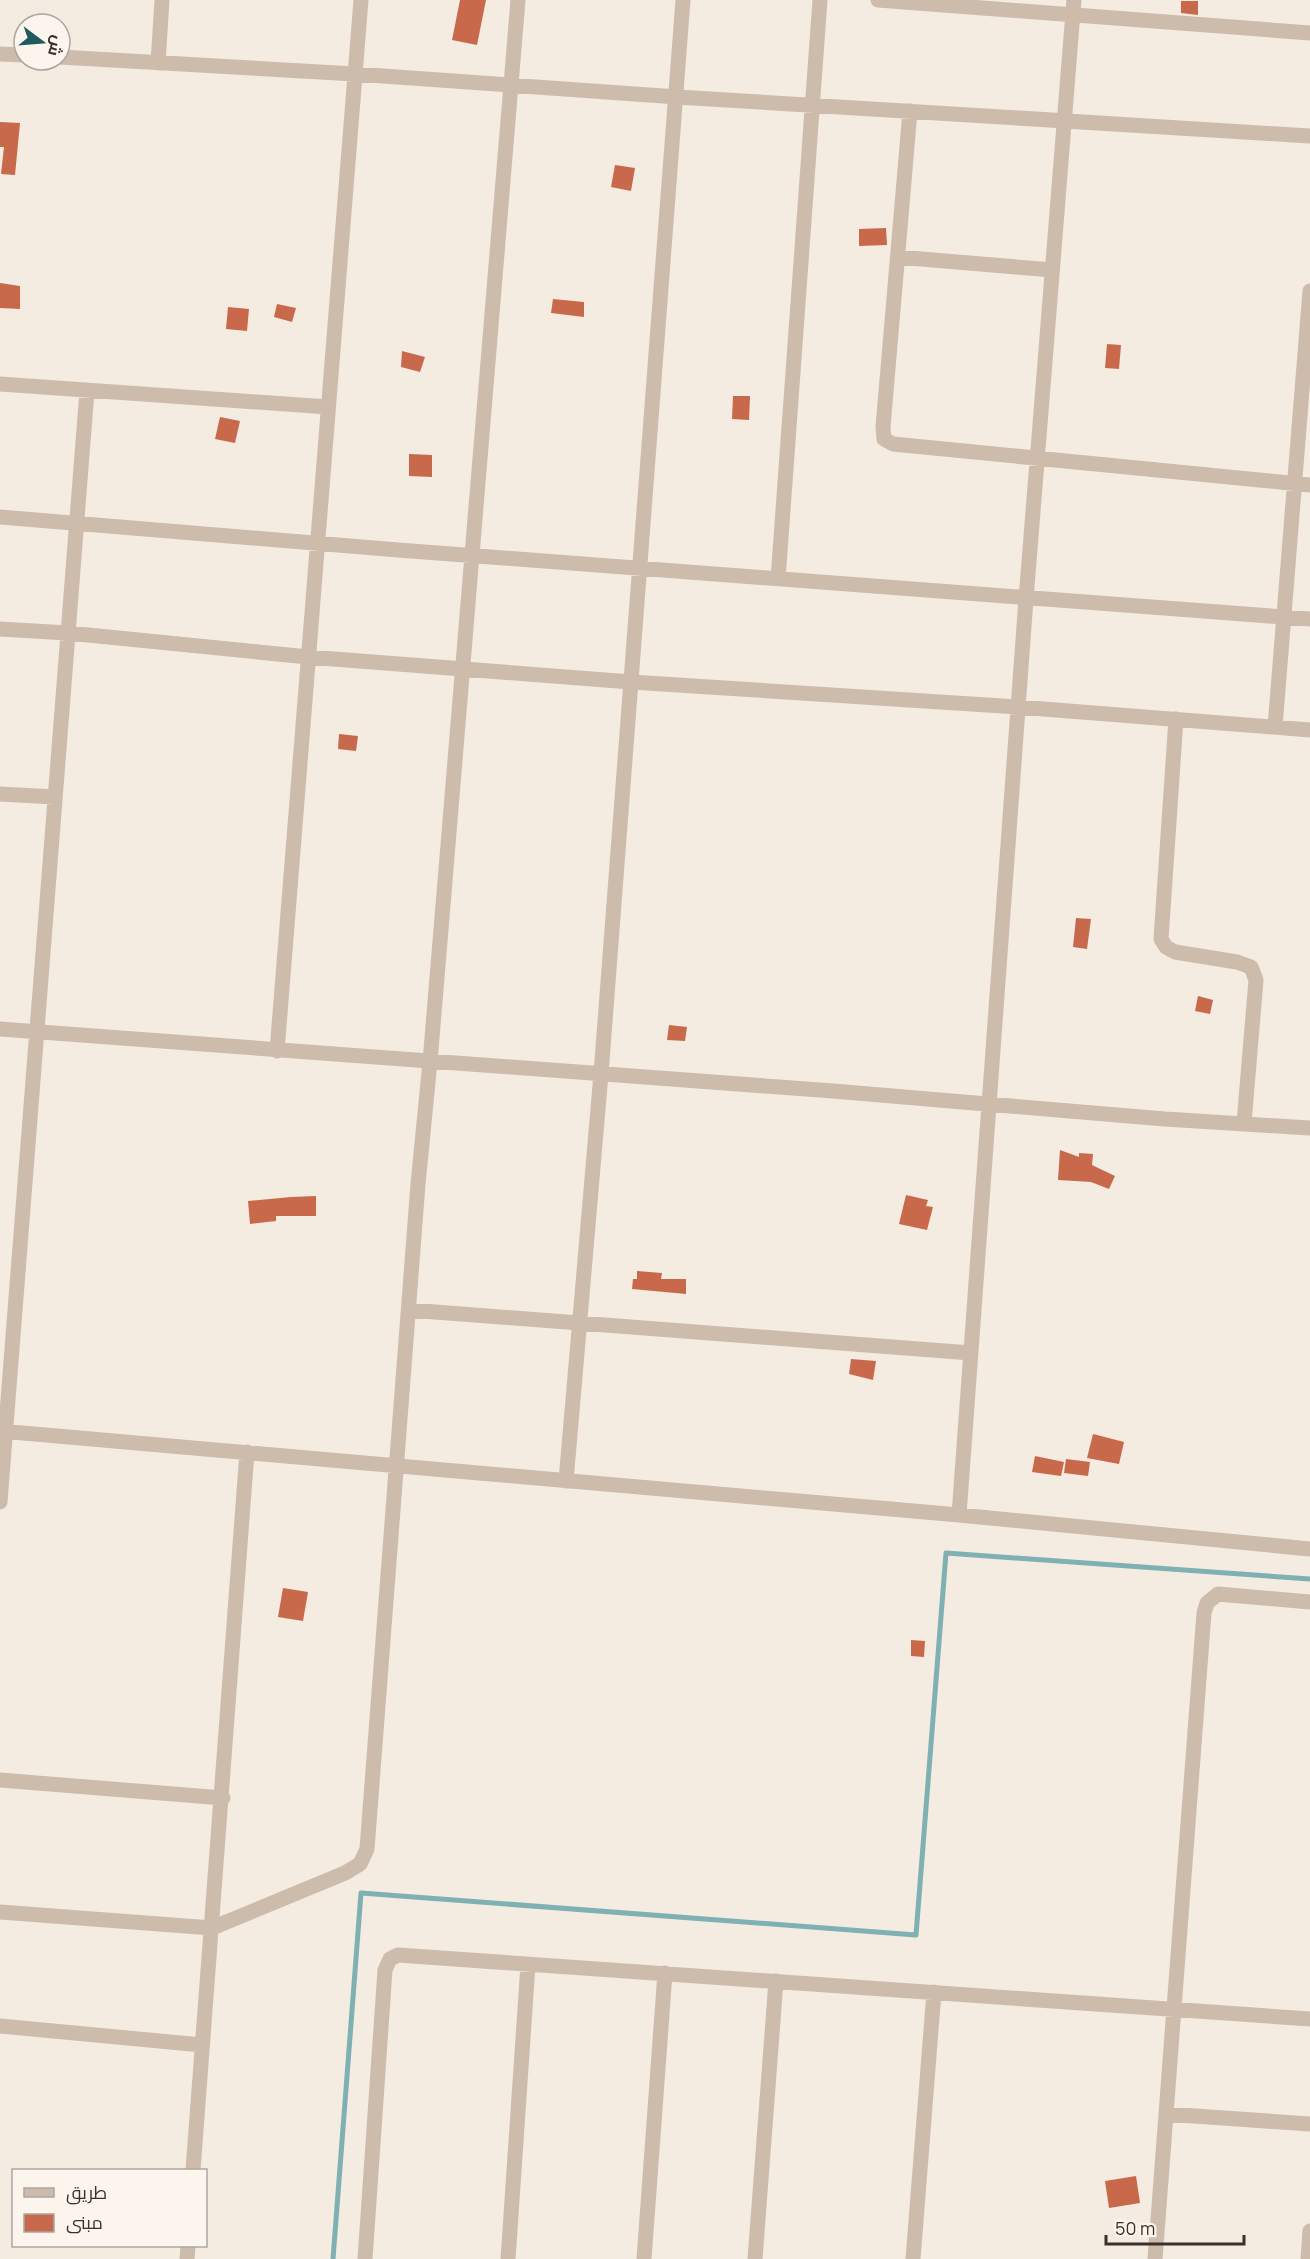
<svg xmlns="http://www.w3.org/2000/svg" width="1310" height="2259" viewBox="0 0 1310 2259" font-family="Manrope,Cairo,sans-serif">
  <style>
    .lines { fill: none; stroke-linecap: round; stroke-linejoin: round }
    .stream { stroke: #7fb0b2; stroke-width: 5 }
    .building { fill: #c8694b }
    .minor { stroke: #cdbbac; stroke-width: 15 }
  </style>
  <rect width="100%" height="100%" fill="#f4ebe1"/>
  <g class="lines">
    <path class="stream" d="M333,2259L361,1893L916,1935L946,1553L1310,1579"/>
  </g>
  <path class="building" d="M460,0H486L477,45L452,40Z
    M1181,1H1198V15L1181,13Z
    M0,122L20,123L15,175L1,174L4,147H0Z
    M615,165L635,168L631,191L611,187Z
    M886,228L887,245L859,246V229Z
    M0,283L20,286V309L0,308Z
    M553,299L584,302V317L551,313Z
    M277,304L296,308L292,322L274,317Z
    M228,307L249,309L247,331L226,329Z
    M1107,344L1121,345L1119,369L1105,368Z
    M402,351L425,357L420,372L401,367Z
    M733,396H750L749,420L732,419Z
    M220,417L240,421L235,443L215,439Z
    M409,454L432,455V477L409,476Z
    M339,734L358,736L356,751L338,749Z
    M1076,918L1091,919L1087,949L1073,947Z
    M1198,996L1213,1000L1210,1014L1195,1011Z
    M669,1025L687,1027L685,1041L667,1040Z
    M1060,1150L1079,1157V1153L1093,1154L1092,1165L1115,1176L1109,1189L1091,1182L1058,1180Z
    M906,1195L928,1200L926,1206L933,1207L927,1230L899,1224Z
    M316,1196V1216H276V1221L250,1224L248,1201L291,1197Z
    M637,1271L662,1273L661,1279H686V1294L632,1289L633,1279H637Z
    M851,1359L876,1361L873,1380L849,1374Z
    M1093,1434L1124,1442L1119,1464L1087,1458Z
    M1035,1456L1064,1462L1061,1476L1032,1472Z
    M1066,1459L1090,1462L1088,1476L1064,1473Z
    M283,1588L308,1592L303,1621L278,1617Z
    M911,1640L925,1641L924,1657L911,1656Z
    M1136,2176L1140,2203L1109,2208L1105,2181Z"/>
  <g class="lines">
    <path class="minor" d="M878,0L1310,33
      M0,54L24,55
      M60,57L355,74L677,97L1310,136
      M158,63L162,0
      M910,111L883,427L884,439L893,444L1310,485
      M898,257L1052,270
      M0,384L328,407
      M0,517L398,550L1310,619
      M778,579L820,0
      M0,629L68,633L308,657L631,682L1018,707L1310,730
      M1176,719L1161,939L1166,947L1175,952L1237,962L1251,967L1256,980L1244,1123
      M1275,727L1310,291
      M0,794L55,797
      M0,1029L833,1091L1165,1119L1310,1128
      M277,1051L361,0
      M409,1310L971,1353
      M0,1431L959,1515L1310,1549
      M566,1481L601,1074L683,0
      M0,1502L87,391
      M959,1515L1026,599L1074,0
      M0,1780L223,1798
      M0,1912L212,1928L345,1873L360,1864L367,1849L418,1184L430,1062L518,0
      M0,2026L202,2045
      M1166,2114L1310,2124
      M193,2170L247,1452
      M187,2259L188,2246
      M365,2259L385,1970L390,1959L398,1955L1310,2019
      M508,2259L528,1965
      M644,2259L665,1973
      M755,2259L776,1981
      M913,2259L934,1992
      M1155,2259L1204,1613L1207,1603L1218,1594L1310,1602
      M1308,2259L1310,2231"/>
  </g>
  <rect x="12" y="2169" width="195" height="78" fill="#fbf5ee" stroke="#aea6a0" stroke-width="1.5"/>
  <rect x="24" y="2188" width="30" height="9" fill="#cdbbac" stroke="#aea6a0" stroke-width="1.5"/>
  <text x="66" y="2199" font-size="18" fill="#3b302b">طريق</text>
  <rect x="24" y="2214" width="30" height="18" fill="#c8694b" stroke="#aea6a0" stroke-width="1.5"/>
  <text x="66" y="2229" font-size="18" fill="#3b302b">مبنى</text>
  <g transform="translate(42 42) rotate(106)"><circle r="28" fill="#fbf5ee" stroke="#aea6a0" stroke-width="1.5"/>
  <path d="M0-4.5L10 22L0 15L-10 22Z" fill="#1f5a5e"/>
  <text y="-9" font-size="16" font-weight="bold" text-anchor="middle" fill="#3b302b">ش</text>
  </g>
  <path d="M1106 2235v9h138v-9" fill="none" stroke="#3b302b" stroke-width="3"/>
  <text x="1115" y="2235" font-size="18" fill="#3b302b" stroke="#fbf5ee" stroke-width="4.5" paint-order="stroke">50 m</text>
</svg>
